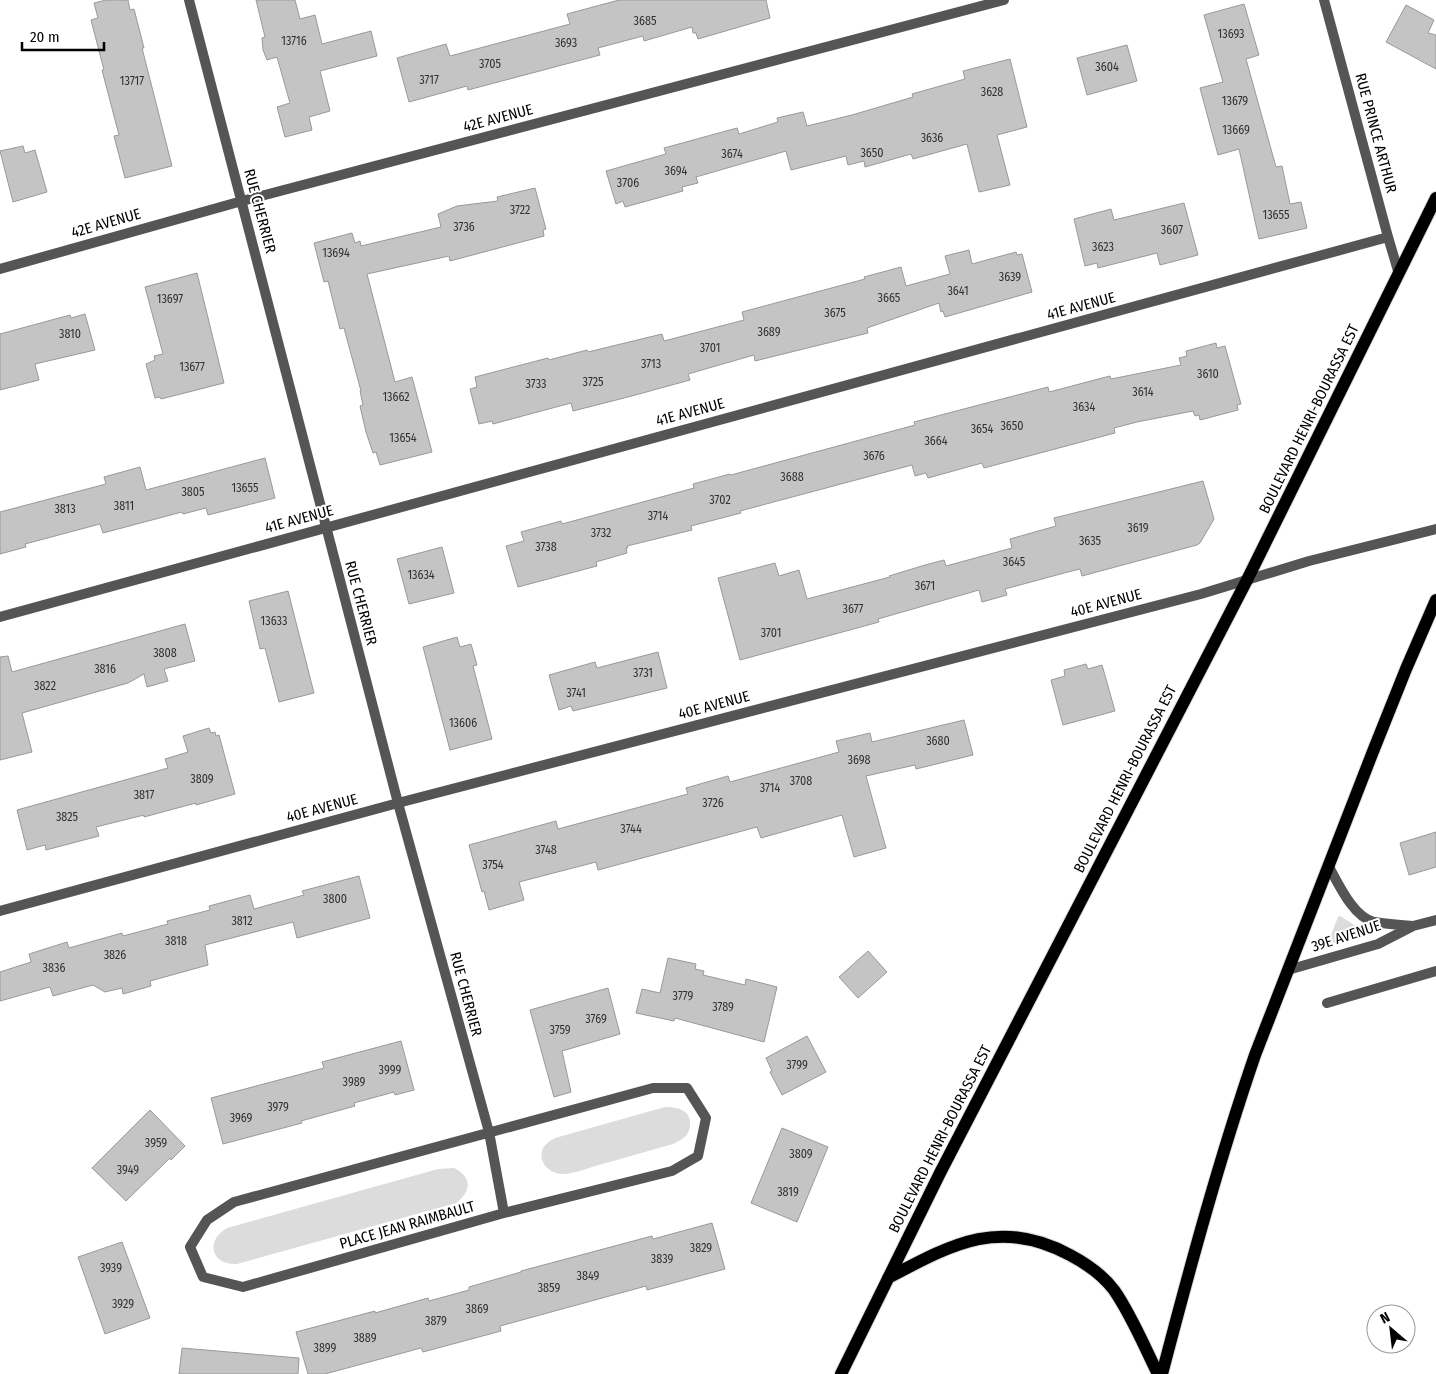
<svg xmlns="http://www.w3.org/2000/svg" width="1436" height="1374" viewBox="0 0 1436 1374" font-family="'Fira Sans Condensed',sans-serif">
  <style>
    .green { fill: #dcdcdc }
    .building { fill: #c4c4c4; stroke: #999 }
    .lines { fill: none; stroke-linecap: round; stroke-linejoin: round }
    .primary-casing { stroke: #dbdbdb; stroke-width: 14 }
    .lane { stroke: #555; stroke-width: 10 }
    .street { stroke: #555; stroke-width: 10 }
    .primary { stroke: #000; stroke-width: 12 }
    .labels { text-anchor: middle; stroke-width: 4; stroke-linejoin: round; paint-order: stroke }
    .number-label { font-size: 12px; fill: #313131 }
    .street-label { font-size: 15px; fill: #000; stroke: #fff }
  </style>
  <rect width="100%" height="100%" fill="#fff"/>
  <path class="green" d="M1340,916L1367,933V934L1331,944L1329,940L1338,917Z
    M665,1107C677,1107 691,1110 690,1124C690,1128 689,1132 686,1136C683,1139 677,1142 673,1144C648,1151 624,1158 599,1165C587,1168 574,1174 562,1174C550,1173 539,1164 542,1151C544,1145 549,1141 555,1138Z
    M454,1168C473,1177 471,1192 456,1203L237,1264C211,1265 205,1241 227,1228L438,1169Z"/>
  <path class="building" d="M106,0H128L130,10L134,9L144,48H142L172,166L125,178L114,136L119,135L102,70H104L91,20L98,18L94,3Z
    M256,0H295L300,19L315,15L322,44L371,31L377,56L320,71L330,111L309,117L312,130L285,137L277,107L290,103L277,57L267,60L263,50L262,38L265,37Z
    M619,0H766L770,18L698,39L696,33H693L692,27L644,41L643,36L598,48L600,55L468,90L467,86L409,102L397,58L446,44L450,56L570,24L567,14Z
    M1244,4L1259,55L1246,59L1276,167L1282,166L1290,204L1301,202L1307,228L1259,239L1239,149L1218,155L1200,88L1223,82L1204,15Z
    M1406,5L1434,20L1428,33L1436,35V69L1386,42Z
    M1127,45L1137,81L1087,95L1077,58Z
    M1010,59L1027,127L997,135L1010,185L979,192L967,144L913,159L911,154L865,167L864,161L848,165L846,156L791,170L786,151L696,177L698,183L682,187L683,191L625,207L623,201L616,204L606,171L666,154L664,148L737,128L739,134L778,122L777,118L803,112L807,126L852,115L913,97L912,94L965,79L963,71Z
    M23,146L25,153L35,150L47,192L13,202L0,151Z
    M535,188L546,229L543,230L544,236L450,261L449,256L367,274L395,382L412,377L432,452L380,465L376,452L373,453L366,432L360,406L363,405L360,391H361L344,328L340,329L328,281L324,282L314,243L352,233L355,243L360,241L361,246L441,227L438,214L457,206L498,201L497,197Z
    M1184,203L1198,255L1160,265L1157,253L1098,268L1097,263L1085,266L1074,219L1111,209L1114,220Z
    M969,250L972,264L1016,252L1017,255L1022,254L1032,292L945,317L943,311L941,312L939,303L867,328L868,333L755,361L754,355L688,374L690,380L628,397L573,411L571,403L493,424L492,421L479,424L470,389L477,387L475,377L548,358L549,360L587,350L588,352L662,334L664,341L744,320L742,312L865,279L864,277L901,267L906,286L950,274L945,256Z
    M197,273L224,383L161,399L160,397L155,398L146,364L155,360L154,356L163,354L145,287Z
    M85,314L95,350L35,364L39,380L0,390V334L70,315L71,318Z
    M1216,343L1217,348L1225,346L1241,404L1237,405L1238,410L1200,420L1199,415L1195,416L1193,411L1137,422L1114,428L1115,433L984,468L982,463L928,478L926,473L915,476L912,465L740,511L741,513L691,526L692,530L627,546L628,548H626L627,553L596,562L597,566L518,587L506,546L524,541L521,532L561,521L562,524L694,488L693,484L730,474L731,475L915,425L914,422L1048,387L1049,392L1110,376L1111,379L1181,365L1179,358L1187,356L1186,351Z
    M265,458L275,498L208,515L206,508L183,514L182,512L103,533L100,524L25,544L26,547L0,554V512L106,484L104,477L140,467L146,490Z
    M1203,481L1214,519L1200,543L1197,545L1082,576L1080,569L1068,572L1005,589L1007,595L982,602L979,590L878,619L879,622L740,660L718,578L775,563L779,576L799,570L807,599L890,577L889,576L925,565L944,560L946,566L1012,548L1010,539L1056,526L1054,518Z
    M442,547L454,593L409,604L397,559Z
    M288,591L314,693L279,702L265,648L260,649L249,601Z
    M185,624L195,661L164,669L168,681L147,687L144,674L128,683L22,713L32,752L0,760V657L8,656L12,672Z
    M457,637L460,647L471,644L477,665L473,666L492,739L450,750L423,647Z
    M658,652L667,688L573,711L571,706L559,710L549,675L595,662L597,668Z
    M1086,664L1088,669L1102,665L1115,711L1063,725L1051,680L1065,676L1064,670Z
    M964,720L973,755L916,769L915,765L866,776L886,848L854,857L842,815L761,838L757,827L598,870L596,862L519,882L524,900L489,910L484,891L482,892L469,845L556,821L558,829L688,794L686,788L728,776L730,782L839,752L836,741L870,733L872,742Z
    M209,728L211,733L215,732L216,736L219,735L235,794L196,805V803L144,817V815L96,827L99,836L46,850L45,845L27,850L17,810L168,768L165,759L188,752L183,736Z
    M1436,832V867L1409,875L1400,843Z
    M359,876L370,918L297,938L293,922L205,945L208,965L150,981L151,986L123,994L122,988L105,992L93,985L53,996L50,987L0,1001V972L31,962L29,954L67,942L69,948L122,933L123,936L168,924L167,921L210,910L209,906L250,895L254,909L304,895L302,891Z
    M868,951L887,972L858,998L839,977Z
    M668,958L696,964L695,969L704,971L703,975L745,985L746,979L777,987L764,1042L675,1018L674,1021L636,1013L642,989L660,993Z
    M608,988L620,1034L562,1051L571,1092L554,1097L530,1010Z
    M807,1036L826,1072L782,1095L770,1072L772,1071L766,1058Z
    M401,1041L414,1090L395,1095L394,1092L354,1103L355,1106L301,1121L302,1123L223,1144L211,1098L324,1068L322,1062Z
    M150,1110L185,1146L171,1160L170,1158L126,1201L92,1168Z
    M782,1128L828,1147L797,1222L751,1203Z
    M712,1223L725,1269L647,1290L646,1286L500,1326L501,1331L423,1352L421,1348L325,1374H308L296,1332L375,1311V1313L428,1298L429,1301L469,1290V1287L521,1272V1271L652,1236L653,1239Z
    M122,1242L150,1318L105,1334L78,1257Z
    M182,1348L299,1358L298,1374H179Z"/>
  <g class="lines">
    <defs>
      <path id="primary" d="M888,1278C952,1244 1000,1217 1070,1255C1087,1264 1102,1274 1114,1290C1132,1316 1144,1346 1158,1374
        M841,1374L940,1173L1247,580L1436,198
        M1162,1374C1190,1267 1219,1160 1255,1055L1372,754L1406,669L1436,600"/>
    </defs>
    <use href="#primary" class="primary-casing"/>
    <path class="lane" d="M1327,1003L1436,971"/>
    <path class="street" d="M189,0L398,803L489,1132L504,1213
      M1324,0L1388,237L1399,274
      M0,269L242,201L1004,0
      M0,617L1388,237
      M1328,865C1338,883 1353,917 1374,922C1387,924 1400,925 1413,926
      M0,911L398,803L1201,594L1309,561L1436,529
      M1288,970L1378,944L1413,926L1436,920
      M653,1088H687L706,1118L698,1156L672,1171L504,1213L243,1287L203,1277L190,1247L207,1220L234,1202Z"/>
    <use href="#primary" class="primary"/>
  </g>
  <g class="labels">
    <g class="number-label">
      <text x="645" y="25">3685</text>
      <text x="1231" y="38">13693</text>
      <text x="294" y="45">13716</text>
      <text x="566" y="47">3693</text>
      <text x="490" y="68">3705</text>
      <text x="1107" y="71">3604</text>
      <text x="429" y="84">3717</text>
      <text x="132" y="85">13717</text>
      <text x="992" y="96">3628</text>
      <text x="1235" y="105">13679</text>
      <text x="1236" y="134">13669</text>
      <text x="932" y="142">3636</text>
      <text x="872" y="157">3650</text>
      <text x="732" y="158">3674</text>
      <text x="676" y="175">3694</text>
      <text x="628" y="187">3706</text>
      <text x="520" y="214">3722</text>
      <text x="1276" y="219">13655</text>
      <text x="464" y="231">3736</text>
      <text x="1172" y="234">3607</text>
      <text x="1103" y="251">3623</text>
      <text x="336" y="257">13694</text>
      <text x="1010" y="281">3639</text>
      <text x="958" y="295">3641</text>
      <text x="889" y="302">3665</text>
      <text x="170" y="303">13697</text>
      <text x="835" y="317">3675</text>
      <text x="769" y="336">3689</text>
      <text x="70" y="338">3810</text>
      <text x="710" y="352">3701</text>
      <text x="651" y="368">3713</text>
      <text x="192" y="371">13677</text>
      <text x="1208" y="378">3610</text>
      <text x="593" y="386">3725</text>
      <text x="536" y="388">3733</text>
      <text x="1143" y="396">3614</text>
      <text x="396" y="401">13662</text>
      <text x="1084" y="411">3634</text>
      <text x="1012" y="430">3650</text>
      <text x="982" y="433">3654</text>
      <text x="403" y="442">13654</text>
      <text x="936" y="445">3664</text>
      <text x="874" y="460">3676</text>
      <text x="792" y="481">3688</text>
      <text x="245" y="492">13655</text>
      <text x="193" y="496">3805</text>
      <text x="720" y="504">3702</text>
      <text x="124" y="510">3811</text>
      <text x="65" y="513">3813</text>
      <text x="658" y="520">3714</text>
      <text x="1138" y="532">3619</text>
      <text x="601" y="537">3732</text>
      <text x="1090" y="545">3635</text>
      <text x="546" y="551">3738</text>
      <text x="1014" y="566">3645</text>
      <text x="421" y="579">13634</text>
      <text x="925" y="590">3671</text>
      <text x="853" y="613">3677</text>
      <text x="274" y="625">13633</text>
      <text x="771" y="637">3701</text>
      <text x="165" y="657">3808</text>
      <text x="105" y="673">3816</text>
      <text x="643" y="677">3731</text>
      <text x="45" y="690">3822</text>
      <text x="576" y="697">3741</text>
      <text x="463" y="727">13606</text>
      <text x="938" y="745">3680</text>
      <text x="859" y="764">3698</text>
      <text x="202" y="783">3809</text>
      <text x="801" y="785">3708</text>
      <text x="770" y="792">3714</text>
      <text x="144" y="799">3817</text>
      <text x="713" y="807">3726</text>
      <text x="67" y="821">3825</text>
      <text x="631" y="833">3744</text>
      <text x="546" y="854">3748</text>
      <text x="493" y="869">3754</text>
      <text x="335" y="903">3800</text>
      <text x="242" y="925">3812</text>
      <text x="176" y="945">3818</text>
      <text x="115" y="959">3826</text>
      <text x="54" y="972">3836</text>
      <text x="683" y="1000">3779</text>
      <text x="723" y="1011">3789</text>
      <text x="596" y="1023">3769</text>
      <text x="560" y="1034">3759</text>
      <text x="797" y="1069">3799</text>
      <text x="390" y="1074">3999</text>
      <text x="354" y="1086">3989</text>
      <text x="278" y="1111">3979</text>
      <text x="241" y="1122">3969</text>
      <text x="156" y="1147">3959</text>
      <text x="801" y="1158">3809</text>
      <text x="128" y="1174">3949</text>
      <text x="788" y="1196">3819</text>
      <text x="701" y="1252">3829</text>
      <text x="662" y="1263">3839</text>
      <text x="111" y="1272">3939</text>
      <text x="588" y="1280">3849</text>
      <text x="549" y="1292">3859</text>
      <text x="123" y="1308">3929</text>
      <text x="477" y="1313">3869</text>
      <text x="436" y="1325">3879</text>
      <text x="365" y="1342">3889</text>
      <text x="325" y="1352">3899</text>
    </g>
    <g class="street-label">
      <text transform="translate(498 118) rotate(-15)" y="5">42E AVENUE</text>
      <text transform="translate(1376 133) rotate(75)" y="5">RUE PRINCE ARTHUR</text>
      <text transform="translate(260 211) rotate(75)" y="5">RUE CHERRIER</text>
      <text transform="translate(106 223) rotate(-16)" y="5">42E AVENUE</text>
      <text transform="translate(1081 306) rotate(-15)" y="5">41E AVENUE</text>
      <text transform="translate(690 412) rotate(-15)" y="5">41E AVENUE</text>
      <text transform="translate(1309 419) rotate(-64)" y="5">BOULEVARD HENRI-BOURASSA EST</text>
      <text transform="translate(299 519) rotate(-15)" y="5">41E AVENUE</text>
      <text transform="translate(361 603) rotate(75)" y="5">RUE CHERRIER</text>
      <text transform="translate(1106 603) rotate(-15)" y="5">40E AVENUE</text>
      <text transform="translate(714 705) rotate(-15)" y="5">40E AVENUE</text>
      <text transform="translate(1125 779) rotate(-63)" y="5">BOULEVARD HENRI-BOURASSA EST</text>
      <text transform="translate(322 808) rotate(-15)" y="5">40E AVENUE</text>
      <text transform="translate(1346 936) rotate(-18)" y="5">39E AVENUE</text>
      <text transform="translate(466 994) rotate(75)" y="5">RUE CHERRIER</text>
      <text transform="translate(940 1139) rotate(-63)" y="5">BOULEVARD HENRI-BOURASSA EST</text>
      <text transform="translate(407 1225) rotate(-16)" y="5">PLACE JEAN RAIMBAULT</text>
    </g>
  </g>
  <g transform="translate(1391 1329) rotate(332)"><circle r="24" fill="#ffffff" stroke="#999999"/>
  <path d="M0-4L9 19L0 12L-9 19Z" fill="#000000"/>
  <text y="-8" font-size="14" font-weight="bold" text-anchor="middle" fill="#000000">N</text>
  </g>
  <path d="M22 42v8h82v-8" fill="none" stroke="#000000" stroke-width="2.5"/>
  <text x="30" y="42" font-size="15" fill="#000000" stroke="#ffffff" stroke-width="4" paint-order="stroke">20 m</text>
</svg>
